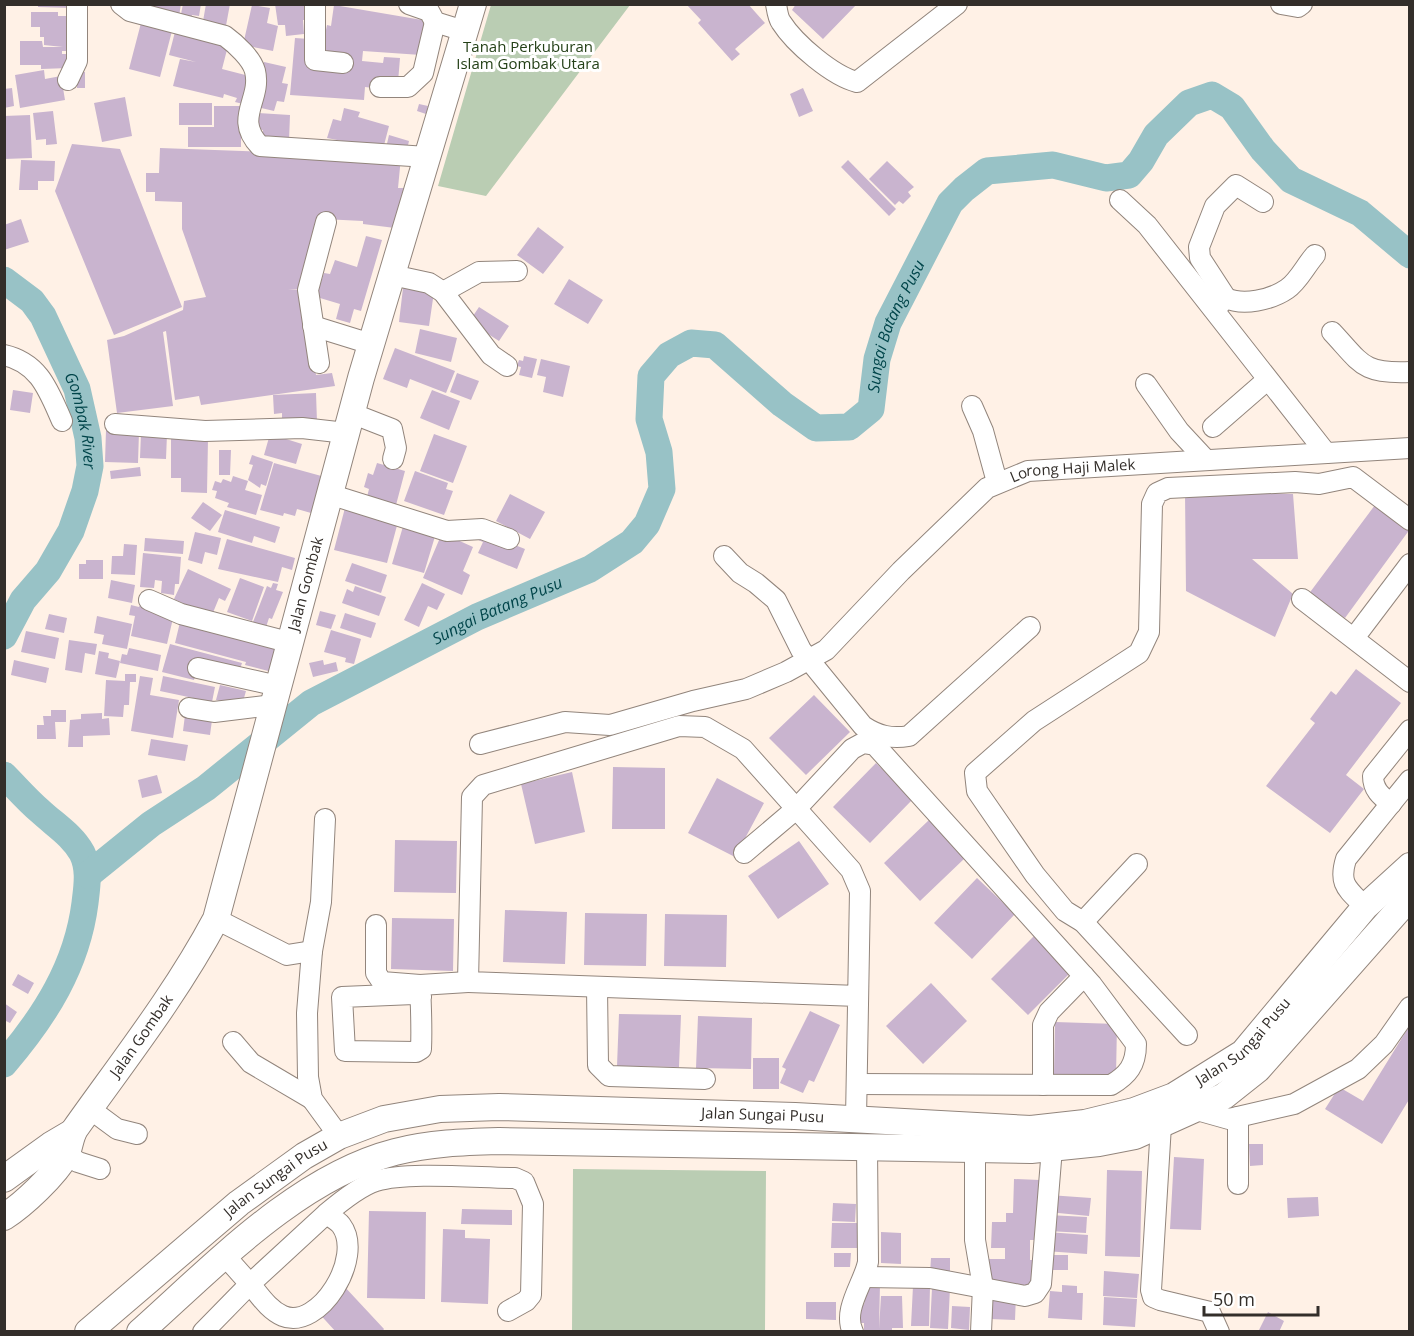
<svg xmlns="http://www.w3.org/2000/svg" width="1414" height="1336" viewBox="0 0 1414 1336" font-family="'Open Sans',sans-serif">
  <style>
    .green { fill: #bacdb3 }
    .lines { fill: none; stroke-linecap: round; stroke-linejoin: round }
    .river { stroke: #98c2c6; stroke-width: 27 }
    .building { fill: #c9b4cf }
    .minor-casing { stroke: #92857c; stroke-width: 22 }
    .major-casing { stroke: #92857c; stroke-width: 28 }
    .minor { stroke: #fff; stroke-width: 20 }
    .major { stroke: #fff; stroke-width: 26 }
    .labels { text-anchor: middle; stroke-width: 6; stroke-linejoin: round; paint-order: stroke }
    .park-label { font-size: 15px; fill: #244017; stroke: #fff }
    .street-label { font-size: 15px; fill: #332e2a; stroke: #fff }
    .water-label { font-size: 16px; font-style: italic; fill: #01454a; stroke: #fff }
  </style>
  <rect width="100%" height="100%" fill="#fff1e6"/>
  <path class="green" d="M491,5H630L486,196L438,186Z
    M573,1169L766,1171L765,1331H572Z"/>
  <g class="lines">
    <g class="river">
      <path id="s1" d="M4,280L32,301L43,316L77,389L88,438L90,466L85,491L71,531L48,571L23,600L4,636"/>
      <path d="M4,775C16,787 27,800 40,811C55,825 72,835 82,853C90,869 87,886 85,903C77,966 45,1016 4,1064"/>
      <path id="s2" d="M88,875L151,824L206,788L311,703L477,617L590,569L632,542L647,524L662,489L659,452L649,419L651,376L669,355L691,343L715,345L782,404L816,428L849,427L871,409L877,359L888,323L950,203L964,189L987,171L1053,165L1106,178L1129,175L1141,161L1156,135L1189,103L1212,95L1232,107L1263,150L1291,180L1360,213L1410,255"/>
    </g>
  </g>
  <path class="building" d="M38,4H72V8L38,7Z
    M145,4H181L179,16L144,10Z
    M183,4H201L199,16L192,15L191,21L180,19Z
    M206,4H230L225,31L202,27Z
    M275,4H310V20H303L304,34L286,36L285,25H278Z
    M686,4H748L765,23L735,49L740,54L732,61L698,23L701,20Z
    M796,4H857L823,39L792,10Z
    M252,5L270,8L267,23L278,26L273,51L243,45Z
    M334,5L428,21L421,55L363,51L362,61L383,63L384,57L400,58L398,82L382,89L365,87L364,100L290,95L295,38L324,40L327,25L331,26Z
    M31,12H58V16H72V51H62V54H69V68L41,69V65H20V41H42L43,47H63L44,45V37H40V27H31Z
    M141,23L172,31L160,77L129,69Z
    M176,28L229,42L222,69L253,77L243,104L235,102L237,98L224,94L223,98L173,86L180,59L196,62L169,55Z
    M264,62L286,67L282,83L288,84L284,102L277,101L274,111L257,107Z
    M44,70L45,79L61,76L65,100L20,108L15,75Z
    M77,72H85V88H77Z
    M12,88L14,106L4,108V89Z
    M803,88L813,111L799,117L790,94Z
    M125,97L132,136L102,142L94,103Z
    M179,103H212V125H179Z
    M419,104L428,106L426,114L417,111Z
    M214,106H241V147H188V127H214Z
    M344,108L360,112L358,117L389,126L383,149L327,138L333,119L341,121Z
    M53,111L57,144L46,145V139L36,140L33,113Z
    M258,113L290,115L289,141L262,139L263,130L257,129Z
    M30,115L32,158L4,159V116Z
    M389,135L409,141L406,154L386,148Z
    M72,144L120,149L182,307L114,335L55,191Z
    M160,148L401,157L398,188H405L395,228L363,224V221L323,219L304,289L288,290H306L316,375L332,373L335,386L201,405L199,396L175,400L166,331L163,332L173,406L117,413L107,340L124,336L183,310L184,301L206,297L182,229V202L155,201V192H146V173H159Z
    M21,160L55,161L54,181H38V190H19Z
    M848,160L896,209L889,216L841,167Z
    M887,161L914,187L908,192L911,196L903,204L899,201L895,205L869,179Z
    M21,219L29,242L4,250V225Z
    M538,227L564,247L543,274L517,255Z
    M366,236L382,240L361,311L354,309L350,323L336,319L340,304L310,295L313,286L319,288L324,273L330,274L335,260L357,267Z
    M569,279L603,300L588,324L554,304Z
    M403,288L434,292L429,326L399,322Z
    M479,307L509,326L499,341L469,322Z
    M420,329L457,338L451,362L415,353Z
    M395,348L455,371L446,393L410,379L407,388L383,379Z
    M524,356L537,359L532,378L519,375L521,367L517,366L519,360L523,361Z
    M541,359L570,366L563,397L543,392L546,377L537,375Z
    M457,373L479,381L471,400L450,392Z
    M13,390L33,393L30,413L10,410Z
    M432,390L460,401L449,430L420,418Z
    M316,393L317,422L282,424V413L274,414L273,395Z
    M106,430L139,432L138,463L105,462Z
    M141,433L167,434L166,459L140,458Z
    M270,434L302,444L296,464L264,455Z
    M434,434L467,446L453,483L420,471Z
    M171,438L208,439L207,493L181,492V478H171Z
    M219,450H231L230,475H219Z
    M252,455L273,462L266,486L261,484L260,488L248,480L253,465L249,464Z
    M274,463L325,477L311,513L297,509L295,516L284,513L283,516L260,510Z
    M377,463L405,471L396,505L367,497L369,489L364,487L368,473L373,475Z
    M140,467L141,476L111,479L110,471Z
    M415,471L448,483L446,489L453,491L444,515L404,501Z
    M233,476L248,481L245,490L262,495L256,515L227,507L229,503L215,498L217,491L212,490L215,481L221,483L223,479L231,482Z
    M1185,492L1293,494L1298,559H1252L1293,594L1275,637L1186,591Z
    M510,494L545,512L530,539L496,521Z
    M1378,501L1410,529L1345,618L1308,595Z
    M203,502L222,515L210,531L191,518Z
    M346,504L399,518L387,563L334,550Z
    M225,510L280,527L275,543L254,536L252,543L218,532Z
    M404,523L436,533L424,573L392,564Z
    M480,531L525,549L517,569L478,553L483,542L476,539Z
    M195,532L221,538L217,555L205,552L202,564L188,560Z
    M442,533L473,547L463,571L470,575L462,595L423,578Z
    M145,538L184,541L183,554L144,551Z
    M227,539L295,558L292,570L282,567L278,582L218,569Z
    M124,544L137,545L135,575L111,574L112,556H123Z
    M143,553L181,557L179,584H175L174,595L161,593L162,581L155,580L154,588L140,587Z
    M86,560H103V579H79V564H86Z
    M352,563L387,575L381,593L345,581Z
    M188,569L231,589L225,601L219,598L212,615L184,611L186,605L174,599Z
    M240,578L264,587L252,621L227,612Z
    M111,580L135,585L132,603L108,598Z
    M273,583L278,584L276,590L283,592L272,619L269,618L266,627L253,622L267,586L271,588Z
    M422,583L445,594L437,610L428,606L419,627L404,620Z
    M355,586L386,597L379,616L342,603L347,589L353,592Z
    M141,602L174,614L167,644L131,636L135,616L129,615L131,605L139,607Z
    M320,611L336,615L331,629L316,625Z
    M345,613L376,623L371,638L340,628Z
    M49,614L67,618L64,633L45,629Z
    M97,616L132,624L127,649L102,644L104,635L94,633Z
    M181,618L280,645L272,672L245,665L246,662L175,643Z
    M331,630L361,639L354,664L345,662L346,658L324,652Z
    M26,631L59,638L55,659L21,652Z
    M69,640L97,644L95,655L85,653L82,673L65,670Z
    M170,644L242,663L239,672L197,667L194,680L162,672Z
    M129,648L161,655L158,671L120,663L122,654L127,655Z
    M99,651L109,653L108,658L120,661L116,678L95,674Z
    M14,660L49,668L46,683L11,675Z
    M323,660L324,665L336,662L338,671L313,677L309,663Z
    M1356,669L1401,703L1346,775L1364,789L1330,833L1266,786L1315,723L1310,719L1331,691L1336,695Z
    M125,674H136V682H130L129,705H124L123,717L104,716L106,680L125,681Z
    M140,676L153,678L150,695L179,700L173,738L131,731Z
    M163,676L215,687L212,702L160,691Z
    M220,685L246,691L242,705L216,700Z
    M814,695L850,732L806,775L769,738Z
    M51,710H66V722H55L56,739H37V725H44L43,716H51Z
    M102,713V719L109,718L110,735L83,736V747H68L70,720L81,719V714Z
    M185,715L212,720L210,735L183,731Z
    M151,739L188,745L185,761L148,755Z
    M876,763L913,799L870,843L833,807Z
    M613,767L665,768V829H612Z
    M572,772L585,832L535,844L521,784Z
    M157,775L162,793L142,798L138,780Z
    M717,778L764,803L735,857L688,833Z
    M929,820L965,858L920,901L884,863Z
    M395,840L457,841L456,893L394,892Z
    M799,841L829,884L778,919L748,876Z
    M977,878L1015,914L972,959L934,923Z
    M505,910L567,912L565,964L503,962Z
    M585,913L647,914L646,966L584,965Z
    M665,914L727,915L726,967L664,966Z
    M392,918L454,919L453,971L391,969Z
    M1035,935L1072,971L1028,1015L991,979Z
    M18,974L34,983L28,994L12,985Z
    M931,983L967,1021L923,1064L886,1026Z
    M4,1003L17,1012L10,1023L4,1020Z
    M810,1011L840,1025L814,1082L809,1080L803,1093L780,1083L786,1069L782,1067Z
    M619,1014L681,1015L679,1067L617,1066Z
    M698,1016L752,1018L751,1069L696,1068Z
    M1055,1022L1117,1024L1116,1076L1054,1074Z
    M1410,1025V1098L1382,1144L1325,1109L1339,1087L1363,1101Z
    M753,1058H779V1089H753Z
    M1249,1144H1263V1165L1250,1166Z
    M1174,1157L1204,1159L1201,1230L1170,1229Z
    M1107,1170L1142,1171L1140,1257L1105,1256Z
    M1014,1179L1040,1180L1039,1240H1030V1260H1035L1034,1287L988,1286L989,1259H1005V1248H991L992,1222H1006V1213H1013Z
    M1049,1195L1091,1198L1089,1216L1048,1212Z
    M1318,1197L1319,1216L1288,1218L1287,1198Z
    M833,1203L856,1204L855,1222L832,1221Z
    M462,1209L512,1210V1225L461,1224Z
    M369,1211L426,1212L425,1299L367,1298Z
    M1048,1215L1087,1217L1086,1233L1047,1231Z
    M832,1223H857V1248H831Z
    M443,1229L465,1230V1238L490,1239L488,1304L441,1302Z
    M881,1232L901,1233V1264L881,1263Z
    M1047,1232L1088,1235L1087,1254L1045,1251Z
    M834,1253H851L850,1267H834Z
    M1045,1255H1068V1270H1045Z
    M931,1258H950V1275L930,1274Z
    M1104,1271L1139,1274L1137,1298L1103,1296Z
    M867,1284H880L879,1329L881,1296H902L903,1328H892V1332H864V1323H859V1304L864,1305Z
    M343,1285L384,1329L382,1332H336L316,1310Z
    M1062,1285L1077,1286V1293H1083L1082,1320L1048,1318L1050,1291L1062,1292Z
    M913,1286L930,1287L929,1326H911Z
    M932,1288H950L948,1329L930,1328Z
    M990,1295H1016L1015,1320L990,1319Z
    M1104,1297L1137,1299L1135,1327L1103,1325Z
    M806,1302H836V1320L806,1319Z
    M952,1306L970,1307L969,1330L951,1328Z
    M1268,1312L1284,1321L1279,1332H1258Z"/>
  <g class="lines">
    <defs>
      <g id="minor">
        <path d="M121,4L130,11L225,36C236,44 252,59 255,71C262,100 233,118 260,146L427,157"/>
        <path d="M315,4V60L343,63"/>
        <path d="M409,4L429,11L435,22L464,31"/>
        <path d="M776,4C777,10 778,18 781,22C795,44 833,76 857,82L957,4"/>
        <path d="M1281,4L1298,7L1302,4"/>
        <path d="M68,80L77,61V4"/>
        <path d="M380,87H408L423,73L435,22"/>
        <path d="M1120,200L1147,225L1326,453"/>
        <path d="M392,275L429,283L443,292L491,355L507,366"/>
        <path d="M443,292L479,272L517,271"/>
        <path d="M1226,298L1200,258L1199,247L1215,206L1236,185L1263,202"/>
        <path d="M1217,307L1226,298C1243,306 1271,300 1287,289C1298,282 1306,265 1315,255"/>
        <path d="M313,326L371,344"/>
        <path d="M1332,332C1362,364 1362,374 1410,372"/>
        <path d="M4,355C40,363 49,392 62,421"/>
        <path d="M319,363L308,290L326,222"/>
        <path d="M1146,384L1179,431L1206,460"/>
        <path d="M972,406L983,431L997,482"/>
        <path d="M351,413L392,429L396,448L393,459"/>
        <path d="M115,424L205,431L302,428L346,433"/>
        <path d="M1213,427L1267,380"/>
        <path d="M329,494L447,531L482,529L509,539"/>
        <path d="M724,556L740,573L756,583L776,600L801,650L863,726C878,736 891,739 909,736L1030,627"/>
        <path d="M1302,599L1410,682"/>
        <path d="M149,600L181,614L288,642"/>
        <path d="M1354,638L1410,564"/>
        <path d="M198,668L278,686"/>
        <path d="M189,708L214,712L273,705"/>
        <path id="s3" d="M480,744L565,722L610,725L693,701L746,689L786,672L826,650L901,571L987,488L1028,471L1410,448"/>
        <path d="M1391,804C1381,796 1373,790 1373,776L1410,730"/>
        <path d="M325,819L321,902L312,951L307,1013L308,1077L312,1099L339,1136"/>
        <path d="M744,853L796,809L852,749L863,743L875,745L1092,985L1136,1044C1136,1065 1128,1075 1111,1085L857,1084"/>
        <path d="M1365,907C1348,889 1338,885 1346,859L1410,780"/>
        <path d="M216,919L287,955L312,951"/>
        <path d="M1083,922L1137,864"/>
        <path d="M376,925V973L382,982L420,985L468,982"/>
        <path d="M420,985C421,1006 422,1028 421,1049L416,1052L345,1051L342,997L414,994L421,997"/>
        <path d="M597,987L598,1065L609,1076L705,1079"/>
        <path d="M1187,1035L1083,922L1065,911L1035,875L977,791L975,773L1034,721L1139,653L1149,632L1152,504L1157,493L1168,488L1295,482L1319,484L1353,477L1410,520"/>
        <path d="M233,1042L251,1063L312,1099"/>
        <path d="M1043,1085V1025L1049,1012L1084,976"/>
        <path d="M90,1109L117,1129L137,1134"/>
        <path d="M1197,1110L1229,1119L1294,1104L1358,1069L1384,1044L1410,1007"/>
        <path d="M1238,1117V1184"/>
        <path d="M856,1119L860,891L851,870L743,749L705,727L679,726L483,785L472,797L468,982L858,996"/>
        <path d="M1161,1125L1151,1290L1153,1297L1160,1300L1210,1312L1219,1332"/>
        <path d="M55,1147L78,1162L100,1169"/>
        <path d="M975,1150V1240L983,1287L981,1332"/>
        <path d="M326,1214C331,1217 338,1221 341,1225C365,1257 319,1331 283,1316C269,1310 260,1296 250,1284L326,1214C339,1203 360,1186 376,1181C407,1171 480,1178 515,1178L524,1182L533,1204L531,1295L526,1301L508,1311"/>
        <path d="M865,1277L930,1278L1025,1296L1035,1293L1041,1284L1052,1148"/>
        <path d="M203,1332L250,1284L225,1256"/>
        <path d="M853,1332C842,1310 864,1283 868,1262L867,1146"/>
      </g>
      <g id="major">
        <path d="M4,1179L51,1145L73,1132"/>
        <path id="s4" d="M4,1217C23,1205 55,1175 66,1155C70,1147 70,1137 75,1129C124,1060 176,994 216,919L361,378L473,4"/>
        <path id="s5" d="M88,1332L239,1203L304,1156L339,1136L384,1119L440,1109L499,1107L795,1116L1031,1129L1085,1123L1134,1111L1174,1096L1243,1053L1365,907L1410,866"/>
        <path d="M140,1332C214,1266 298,1177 395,1152C430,1143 464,1142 499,1141L1031,1150L1099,1143L1135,1136L1224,1096L1258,1069L1410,897"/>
      </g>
    </defs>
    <use href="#minor" class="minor-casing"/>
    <use href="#major" class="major-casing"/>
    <use href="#minor" class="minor"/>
    <use href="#major" class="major"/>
  </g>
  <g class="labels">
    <g class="park-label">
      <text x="528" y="52">Tanah Perkuburan<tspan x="528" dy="17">Islam Gombak Utara</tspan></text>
    </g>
    <g class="street-label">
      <text dy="5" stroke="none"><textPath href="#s3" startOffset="680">Lorong Haji Malek</textPath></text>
      <text dy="5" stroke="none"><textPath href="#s4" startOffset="716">Jalan Gombak</textPath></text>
      <text dy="5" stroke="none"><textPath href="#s4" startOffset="230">Jalan Gombak</textPath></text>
      <text dy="5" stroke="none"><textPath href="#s5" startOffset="1252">Jalan Sungai Pusu</textPath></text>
      <text dy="5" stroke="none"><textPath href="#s5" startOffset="747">Jalan Sungai Pusu</textPath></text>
      <text dy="5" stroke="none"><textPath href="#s5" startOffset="243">Jalan Sungai Pusu</textPath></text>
    </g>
    <g class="water-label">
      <text dy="6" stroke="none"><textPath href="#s2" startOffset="1174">Sungai Batang Pusu</textPath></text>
      <text dy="6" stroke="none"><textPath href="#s1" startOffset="166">Gombak River</textPath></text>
      <text dy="6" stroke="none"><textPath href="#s2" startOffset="490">Sungai Batang Pusu</textPath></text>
    </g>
  </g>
  <rect width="1414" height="1336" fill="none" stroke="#332e2a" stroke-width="12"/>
  <path d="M1204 1306v9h114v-9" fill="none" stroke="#332e2a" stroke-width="3"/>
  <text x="1213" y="1306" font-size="18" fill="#332e2a" stroke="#ffffff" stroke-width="4.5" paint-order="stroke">50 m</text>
</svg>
